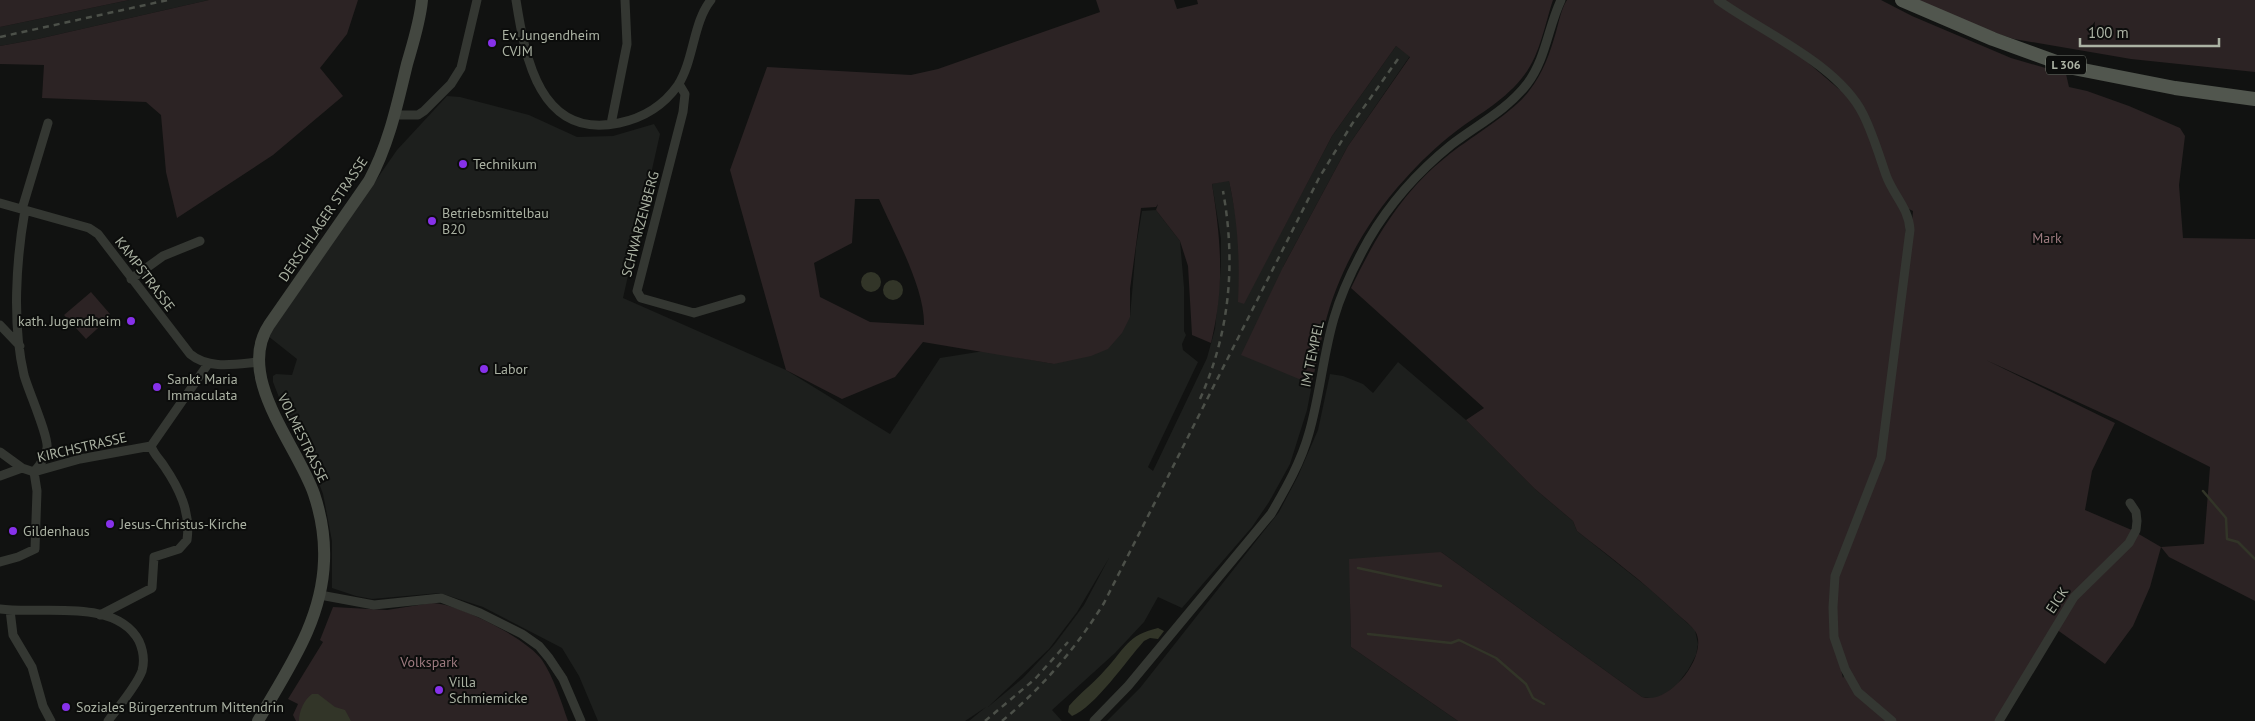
<svg xmlns="http://www.w3.org/2000/svg" width="2255" height="721" viewBox="0 0 2255 721" font-family="'PT Sans',sans-serif">
  <style>
    .built { fill: #1d1f1d; fill-rule: evenodd }
    .green { fill: #2c2324; fill-rule: evenodd }
    .water { fill: #323528 }
    .lines { fill: none; stroke-linecap: round; stroke-linejoin: round }
    .stream { stroke: #323528; stroke-width: 2.5 }
    .minor { stroke: #343732; stroke-width: 9 }
    .secondary { stroke: #434740; stroke-width: 12 }
    .primary { stroke: #51564e; stroke-width: 14 }
    .rail { stroke: #4c5049; stroke-width: 2.5; stroke-dasharray: 6 5; stroke-linecap: butt }
    .poi-dot { fill: #8731ea; stroke: #0c0d0c; stroke-width: 2 }
    .labels { text-anchor: middle; stroke-width: 4; stroke-linejoin: round; paint-order: stroke }
    .shield { fill: #0c0d0c; stroke: #7b8076; stroke-width: 1 }
    .shield-label { font-size: 12px; font-weight: bold; fill: #abb2a3 }
    .poi-label { font-size: 14px; fill: #abb2a3; stroke: #0c0d0c; text-anchor: start }
    .street-label { font-size: 14px; fill: #abb2a3; stroke: #0c0d0c }
    .park-label { font-size: 14px; fill: #9d7a7f; stroke: #0c0d0c }
  </style>
  <rect width="100%" height="100%" fill="#111211"/>
  <path class="built" d="M129,0H209L38,39L0,46V27Z
    M1396,46L1410,56L1348,146L1283,267L1315,369L1307,410L1290,464L1269,502L1252,527L1182,608L1158,597L1144,622L1115,653L1052,710L1062,721H969L986,707L965,721H598L579,676L562,648L483,607L440,593L372,599L356,596L332,588V541L323,494L305,446L280,400L273,382V376L276,374L292,375L297,359L268,336L397,150L447,96L460,97L529,115L577,137L613,136L654,124L660,134L623,298L786,370L890,434L940,358L984,351L1054,364L1130,317L1136,247L1142,211L1156,210L1180,241L1184,287V331L1186,335L1182,344L1183,350L1198,362L1148,467L1153,471L1207,358L1215,329L1221,266V239L1212,184L1229,180L1239,233L1243,304L1332,136ZM1109,558L1084,605L1054,645L1023,678L988,707L1049,649L1077,612Z
    M1398,362L1466,420L1535,489L1573,521L1577,531L1651,590L1695,630L1698,644L1696,655L1688,670L1676,686L1657,699L1642,697L1441,552L1350,603L1351,647L1458,721H1107L1140,688L1279,512L1298,476L1318,430L1330,374L1343,376L1363,384L1373,393Z"/>
  <path class="green" d="M0,0H129L0,27Z
    M209,0H358L347,34L320,68L343,96L273,155L177,218L166,172L161,115L146,102L42,98L44,65L0,64V46L38,39Z
    M1096,0H1174L1177,9L1198,4L1197,0H1553C1545,24 1540,54 1525,74C1506,100 1480,113 1455,132C1437,146 1420,162 1405,179C1368,219 1338,272 1325,324C1320,344 1317,364 1311,384L1241,355L1283,267L1348,146L1410,57L1396,46L1332,136L1244,304L1238,302C1240,260 1238,222 1229,181L1212,184C1221,242 1225,285 1211,343L1192,335L1188,266L1180,241L1156,210L1158,204L1156,207L1141,208L1130,289V317L1122,333L1108,349L1091,356L1054,364L923,342L895,377L842,399L786,370L730,170L767,67L911,75L938,69L1100,12ZM855,199H879C894,233 925,288 924,325L870,322L820,297L814,263L852,243Z
    M1567,0H1715L1798,54L1840,90L1844,89C1818,52 1758,26 1721,0H1881L1912,16L2011,58L2066,74L2069,87L2087,91L2129,106L2180,128L2185,136L2179,185L2183,238L2255,239V601L2169,557L2161,547L2150,587L2133,626L2105,664L2056,629L2076,597L2130,544L2137,533L2161,547L2204,544L2210,467L2117,420L1986,360L2115,423L2092,471L2085,510L2134,531L2128,541L2074,595L1998,721H1458L1351,647L1349,559L1441,552L1642,697C1670,706 1710,653 1695,631C1689,623 1679,616 1672,609C1642,581 1609,556 1577,531L1573,521L1535,489L1466,420L1484,408L1351,288C1375,238 1402,192 1446,157C1469,138 1513,113 1529,91C1543,73 1550,53 1556,32C1559,22 1561,9 1567,0ZM1907,208L1913,211L1907,278L1883,458L1838,577L1835,608L1837,638L1847,669L1843,678L1833,637L1831,607L1833,576L1878,456L1903,274Z
    M1917,0H2255V72L2131,59L2014,39L1965,23Z
    M91,292L110,314L107,317L108,319L86,339L64,315Z
    M431,603C456,602 528,639 542,660C554,678 561,701 568,721H296L293,715L298,704L288,699L323,642L320,640L333,607L387,610Z"/>
  <path class="water" d="M861 282a10 10 0 1 1 20 0a10 10 0 1 1-20 0Z
    M883 290a10 10 0 1 1 20 0a10 10 0 1 1-20 0Z
    M1158,628L1164,631L1158,639L1150,638L1144,641C1127,660 1094,708 1072,716L1068,712L1069,706C1080,693 1094,683 1105,670C1125,649 1127,635 1158,628Z
    M312,694H318L335,707L345,710L351,721H299C299,711 304,700 312,694Z"/>
  <g class="lines">
    <path class="stream" d="M2203,491L2226,518L2227,539L2238,542L2255,559
      M1358,568L1441,586
      M1368,634L1451,643L1459,640L1496,658L1526,684L1533,698L1544,704"/>
    <path class="minor" d="M516,0C525,58 540,140 619,123C643,118 664,105 678,85C694,60 693,22 711,0
      M1718,0C1762,32 1838,64 1863,114C1873,134 1879,155 1886,175C1893,195 1909,208 1910,230L1881,458L1835,576L1833,607L1834,637L1845,669L1858,692L1892,721
      M679,84L685,94L683,112L637,291L641,298L694,313L741,299
      M395,115H418L424,111L451,84L461,68L477,0
      M611,124L627,44L625,0
      M0,203L89,228L98,234L190,354C209,370 236,364 260,362
      M22,209L48,123
      M25,210C16,261 12,324 24,375C28,390 49,437 47,448C46,457 40,465 34,472
      M131,279L163,256L200,241
      M0,325L20,346
      M0,452L22,468L34,472
      M34,472L80,459L151,446L208,364
      M0,476L22,468
      M0,562L18,557L35,549L37,491L34,472
      M320,595L374,605L441,598L480,613L522,634L539,646L549,658L563,679L581,721
      M0,609C40,615 116,597 139,641C143,650 145,660 142,671C136,687 118,707 108,721
      M10,610L13,635L32,667L43,706L51,721
      M100,615L152,588L154,557L179,549L187,540C191,512 179,488 164,466C159,458 154,455 151,446
      M1094,721L1128,686L1271,514C1286,488 1301,462 1309,433C1320,395 1323,355 1334,318C1342,290 1355,264 1369,239C1390,203 1419,171 1451,145C1477,125 1507,110 1527,84C1546,59 1548,27 1561,0
      M1999,721L2074,597L2129,543L2136,530L2137,521L2136,512L2130,503"/>
    <path class="secondary" d="M258,721C287,670 322,622 324,561C325,538 321,515 314,494C297,445 235,377 269,325L369,181C389,144 397,105 407,64C413,43 420,22 422,0"/>
    <path class="primary" d="M1902,0L1993,39L2073,68L2175,88L2255,99"/>
    <path class="rail" d="M0,37L168,0
      M1200,399C1230,332 1236,263 1223,191
      M985,721L1035,679L1068,642
      M1002,721C1043,687 1076,648 1104,603L1319,178L1352,124L1398,59"/>
  </g>
  <g class="poi-dot">
    <circle cx="492" cy="43" r="5"/>
    <circle cx="463" cy="164" r="5"/>
    <circle cx="432" cy="221" r="5"/>
    <circle cx="131" cy="321" r="5"/>
    <circle cx="484" cy="369" r="5"/>
    <circle cx="157" cy="387" r="5"/>
    <circle cx="110" cy="524" r="5"/>
    <circle cx="13" cy="531" r="5"/>
    <circle cx="439" cy="690" r="5"/>
    <circle cx="66" cy="707" r="5"/>
  </g>
  <g class="labels">
    <rect class="shield" x="2046" y="55.5" width="40" height="19" rx="4"/>
    <g class="shield-label">
      <text x="2066" y="69">L 306</text>
    </g>
    <g class="poi-label">
      <text x="502" y="40">Ev. Jungendheim<tspan x="502" dy="16">CVJM</tspan></text>
      <text x="473" y="169">Technikum</text>
      <text x="442" y="218">Betriebsmittelbau<tspan x="442" dy="16">B20</tspan></text>
      <text x="121" y="326" text-anchor="end">kath. Jugendheim</text>
      <text x="494" y="374">Labor</text>
      <text x="167" y="384">Sankt Maria<tspan x="167" dy="16">Immaculata</tspan></text>
      <text x="120" y="529">Jesus-Christus-Kirche</text>
      <text x="23" y="536">Gildenhaus</text>
      <text x="449" y="687">Villa<tspan x="449" dy="16">Schmiemicke</tspan></text>
      <text x="76" y="712">Soziales Bürgerzentrum Mittendrin</text>
    </g>
    <g class="street-label">
      <text transform="translate(323 219) rotate(-56)" y="5">DERSCHLAGER STRASSE</text>
      <text transform="translate(640 224) rotate(-75)" y="5">SCHWARZENBERG</text>
      <text transform="translate(145 274) rotate(53)" y="5">KAMPSTRASSE</text>
      <text transform="translate(1312 354) rotate(-78)" y="5">IM TEMPEL</text>
      <text transform="translate(303 438) rotate(64)" y="5">VOLMESTRASSE</text>
      <text transform="translate(82 447) rotate(-13)" y="5">KIRCHSTRASSE</text>
      <text transform="translate(2057 600) rotate(-56)" y="5">EICK</text>
    </g>
    <g class="park-label">
      <text x="2047" y="243">Mark</text>
      <text x="429" y="667">Volkspark</text>
    </g>
  </g>
  <path d="M2080 38v8h139v-8" fill="none" stroke="#abb2a3" stroke-width="2.5"/>
  <text x="2088" y="38" font-size="15" fill="#abb2a3" stroke="#0c0d0c" stroke-width="4" paint-order="stroke">100 m</text>
</svg>
